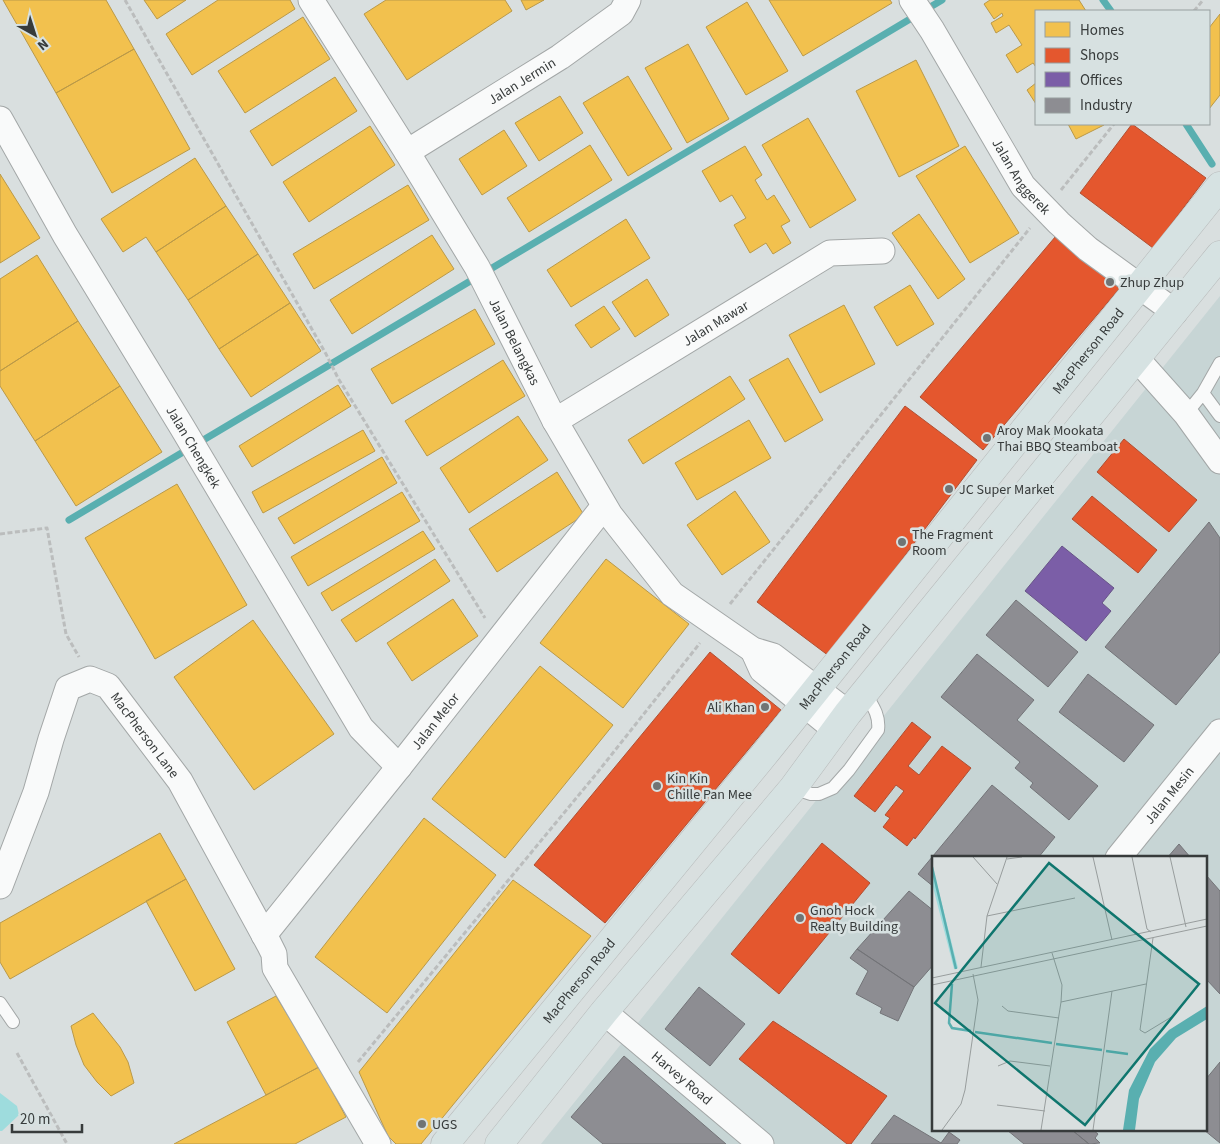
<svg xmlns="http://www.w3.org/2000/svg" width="1220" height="1144" viewBox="0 0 1220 1144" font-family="'Source Sans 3',sans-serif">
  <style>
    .built { fill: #c7d5d5; fill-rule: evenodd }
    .green { fill: #9edcdd }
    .homes { fill: #f2c14e; stroke: #ba9948 }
    .shops { fill: #e4572e; stroke: #b04f32 }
    .offices { fill: #7b5ea7; stroke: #675487 }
    .industry { fill: #8d8d92; stroke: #737478 }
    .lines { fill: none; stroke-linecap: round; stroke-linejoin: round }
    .stream { stroke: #59afb0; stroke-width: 7 }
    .lane-casing { stroke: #a3a7a7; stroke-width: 14 }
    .street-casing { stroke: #a3a7a7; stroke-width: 27 }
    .primary-casing { stroke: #b7baba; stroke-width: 29 }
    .path { stroke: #bbbdbd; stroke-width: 3; stroke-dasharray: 5 2.5; stroke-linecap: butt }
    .lane { stroke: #f9fafa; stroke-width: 12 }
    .street { stroke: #f9fafa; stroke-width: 25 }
    .primary { stroke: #d6e2e2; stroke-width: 28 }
    .poi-dot { fill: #707474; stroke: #d7e1e1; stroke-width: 2 }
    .labels { text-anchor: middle; stroke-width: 5; stroke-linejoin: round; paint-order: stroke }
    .street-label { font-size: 14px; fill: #373b3b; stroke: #d7e1e1 }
    .poi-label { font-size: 14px; fill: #373b3b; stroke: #d7e1e1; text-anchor: start }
    .inset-river { fill: none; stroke: #59afb0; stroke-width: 2.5 }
    .inset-road { fill: none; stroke: #989d9d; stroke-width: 1 }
    .view { fill: #0f766e; fill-opacity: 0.15; stroke: #0f766e; stroke-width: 2.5 }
    .inset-edge { fill: none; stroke: #373b3b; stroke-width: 2.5 }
  </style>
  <rect width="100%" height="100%" fill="#d9dfdf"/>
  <path class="built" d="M1220,296V1144H541ZM934,858H1206V1130H934Z"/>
  <path class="green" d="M0,1093L17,1106L19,1115L2,1131H0Z"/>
  <path class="homes" d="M3,0H106L134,49L56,93Z
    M144,0H186L157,19Z
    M218,0H290L295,9L192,75L166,34Z
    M386,0H505L512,11L407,80L364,14Z
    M521,0H544L526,10Z
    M769,0H890L892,3L803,56Z
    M990,0H1079L1086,11H1036V67L1033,63L1017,73L1006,55L1022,45L1009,25L996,33L991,23L1003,16L1002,13L994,19L984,4Z
    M747,2L788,71L746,95L706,27Z
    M1220,14V95L1209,109V28Z
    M303,17L330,59L245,113L218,71Z
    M688,44L729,119L687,143L645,68Z
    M134,49L190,149L112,193L56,93Z
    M916,60L959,146L899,177L856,91Z
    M628,76L672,149L628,176L583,103Z
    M335,77L357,111L272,166L250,131Z
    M1036,83V104L1027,90Z
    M560,96L583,133L539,161L515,123Z
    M808,118L856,200L810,228L762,145Z
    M1068,124H1104V125L1076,139Z
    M370,126L395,165L309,222L283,182Z
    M504,130L527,166L482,195L459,159Z
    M590,145L612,180L529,232L507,198Z
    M745,146L762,175L755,180L767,200L774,195L790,221L781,226L791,243L773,254L766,243L750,253L734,225L746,218L732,195L720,202L702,171Z
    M965,146L1019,233L970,263L916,176Z
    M195,158L226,206L156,252L146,237L123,252L101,219Z
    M0,174L40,238L0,263Z
    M408,185L429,220L314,289L293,254Z
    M226,206L258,254L188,300L156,252Z
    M919,214L965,279L938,299L892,233Z
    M626,219L650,258L571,307L547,270Z
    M432,235L454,269L352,334L330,300Z
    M258,254L290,303L219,349L188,300Z
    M37,255L78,321L0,371V279Z
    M647,279L669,315L635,337L612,302Z
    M910,285L934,324L897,346L874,307Z
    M290,303L321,351L251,397L219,349Z
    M844,305L875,364L820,393L789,335Z
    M604,306L620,329L591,348L575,325Z
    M475,309L495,344L392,404L371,369Z
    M78,321L120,386L35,441L0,386V371Z
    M788,358L823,420L785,442L749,380Z
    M503,360L525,396L427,456L405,421Z
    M730,376L745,399L643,464L628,440Z
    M338,385L351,406L252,467L239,446Z
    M120,386L162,452L76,506L35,441Z
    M518,416L548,460L469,513L440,468Z
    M749,420L771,458L697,500L675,463Z
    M363,430L375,451L263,513L252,492Z
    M382,457L397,483L294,544L278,518Z
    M557,472L584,515L497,572L469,529Z
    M177,484L247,605L155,659L85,538Z
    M735,491L770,542L722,575L687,525Z
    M402,492L420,521L308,586L291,557Z
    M423,531L435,549L332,611L321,593Z
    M435,559L450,581L356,642L341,620Z
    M606,559L689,624L623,708L540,643Z
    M453,599L478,636L412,681L387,643Z
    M253,620L334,734L254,790L174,677Z
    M540,666L613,725L505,858L432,799Z
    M424,818L496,875L387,1013L315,957Z
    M160,833L186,879L10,979L0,962V923Z
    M186,879L235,969L195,991L146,901Z
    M513,880L591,936L421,1144H396L388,1136L359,1072Z
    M276,996L319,1067L266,1095L227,1022Z
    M93,1013L120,1047L128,1062L134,1083L111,1096L97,1082L84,1065L76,1045L71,1026Z
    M319,1067L346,1117L295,1144H174Z"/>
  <path class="shops" d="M1132,124L1206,178L1153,248L1080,193Z
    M1061,230L1124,283L983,450L920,397Z
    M905,406L977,460L829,656L757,602Z
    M1124,439L1197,500L1169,532L1097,472Z
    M1092,496L1157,550L1138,573L1072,519Z
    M710,652L781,710L605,923L534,865Z
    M912,722L931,737L908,766L919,775L942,746L971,768L915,839L914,837L907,846L883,827L890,818L885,815L904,791L896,785L875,812L854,796Z
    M822,843L870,883L779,994L731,954Z
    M773,1021L887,1096L851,1144H847L739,1059Z"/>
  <path class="offices" d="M1062,546L1114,588L1102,603L1111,611L1086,641L1025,591Z"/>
  <path class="industry" d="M1209,522L1220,538V652L1176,705L1105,647Z
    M1016,600L1078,652L1048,687L986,635Z
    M977,654L1034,700L1017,720L1098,786L1069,820L1030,787L1033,783L1015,768L1020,762L941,697Z
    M1088,674L1154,725L1124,762L1059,712Z
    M992,785L1055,837L1038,858H934V887L918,874Z
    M1179,844L1191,858H1167Z
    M1206,875L1220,891V994L1206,979Z
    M909,891L934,911V964L914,987L857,949Z
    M857,949L914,987L898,1021L880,1013L882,1008L856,994L868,971L850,958Z
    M699,987L745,1024L710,1066L665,1029Z
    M624,1056L726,1144H603L571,1117Z
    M1220,1062V1143L1204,1130H1206V1079Z
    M894,1115L941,1143L949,1132L960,1140L957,1144H871Z
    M1007,1130H1072L1089,1144H1024Z
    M1072,1130H1093L1098,1134L1095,1138L1100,1143L1089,1144Z"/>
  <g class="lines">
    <path class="stream" d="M1103,0L1111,11
      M1186,124L1212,164
      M69,520L942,0"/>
    <defs>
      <path id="lane" d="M1203,393L1220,416
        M1186,414L1203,393L1220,363
        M793,788L811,794H819L833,788L849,770L878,730C880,715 872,705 865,693
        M0,1003L13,1022"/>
      <g id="street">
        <path id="s1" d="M311,0L407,152L477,267L555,421L610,515L672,594L753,650L773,656L848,713"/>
        <path id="s2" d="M912,0L932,30L1023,186L1059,223L1088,249L1175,312"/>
        <path id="s3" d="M0,119L65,235L182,427L361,728L399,767"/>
        <path id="s4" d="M407,152L560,57L621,13L628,0"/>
        <path d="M1137,359L1186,414L1220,461"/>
        <path id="s5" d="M555,421L830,253L882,251"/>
        <path d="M753,650L762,670L836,730"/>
        <path id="s6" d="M1118,858L1220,732"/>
        <path id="s7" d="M0,886L36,792L51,739L68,688L90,679L108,686L180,781L269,944L274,954L275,968L378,1144"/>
        <path id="s8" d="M264,935L399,767L604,506"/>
        <path id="s9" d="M604,1012L761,1144"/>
      </g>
      <g id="primary">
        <path id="s10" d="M445,1144L767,751L1220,186"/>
        <path d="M499,1144L604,1012L793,788L848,713L1220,255"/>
      </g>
    </defs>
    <use href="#lane" class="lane-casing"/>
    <use href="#street" class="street-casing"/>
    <use href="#primary" class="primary-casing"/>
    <path class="path" d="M125,0L326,354L338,378L485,618
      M1194,11L1203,0
      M1061,190L1114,124
      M0,534L47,528L66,634L79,657
      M730,604L1030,228
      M17,1053L67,1144
      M358,1062L597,773L700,643"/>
    <use href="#lane" class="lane"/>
    <use href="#street" class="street"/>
    <use href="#primary" class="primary"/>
  </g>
  <g class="poi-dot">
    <circle cx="1110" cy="282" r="5"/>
    <circle cx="987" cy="438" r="5"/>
    <circle cx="949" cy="489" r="5"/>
    <circle cx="902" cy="542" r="5"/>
    <circle cx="765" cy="707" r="5"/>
    <circle cx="657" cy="786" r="5"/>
    <circle cx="800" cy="918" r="5"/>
    <circle cx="422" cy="1124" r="5"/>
  </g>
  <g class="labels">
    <g class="street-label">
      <text dy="5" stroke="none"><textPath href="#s4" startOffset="135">Jalan Jermin</textPath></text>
      <text dy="5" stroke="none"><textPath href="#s2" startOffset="208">Jalan Anggerek</textPath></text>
      <text dy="5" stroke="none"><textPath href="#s5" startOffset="188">Jalan Mawar</textPath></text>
      <text dy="5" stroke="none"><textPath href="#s1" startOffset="398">Jalan Belangkas</textPath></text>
      <text dy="5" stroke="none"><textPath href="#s10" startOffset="1021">MacPherson Road</textPath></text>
      <text dy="5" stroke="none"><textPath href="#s3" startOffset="381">Jalan Chengkek</textPath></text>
      <text dy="5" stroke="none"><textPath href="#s10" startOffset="616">MacPherson Road</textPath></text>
      <text dy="5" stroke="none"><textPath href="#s8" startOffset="274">Jalan Melor</textPath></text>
      <text dy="5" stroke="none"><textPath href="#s7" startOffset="314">MacPherson Lane</textPath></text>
      <text dy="5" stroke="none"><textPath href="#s6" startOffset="81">Jalan Mesin</textPath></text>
      <text dy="5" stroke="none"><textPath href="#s10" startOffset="211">MacPherson Road</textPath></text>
      <text dy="5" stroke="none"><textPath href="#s9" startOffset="102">Harvey Road</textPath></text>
    </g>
    <g class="poi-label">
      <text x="1120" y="287">Zhup Zhup</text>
      <text x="997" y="435">Aroy Mak Mookata<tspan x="997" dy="16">Thai BBQ Steamboat</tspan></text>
      <text x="959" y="494">JC Super Market</text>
      <text x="912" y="539">The Fragment<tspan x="912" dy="16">Room</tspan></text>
      <text x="755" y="712" text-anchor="end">Ali Khan</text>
      <text x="667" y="783">Kin Kin<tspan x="667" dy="16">Chille Pan Mee</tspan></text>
      <text x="810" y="915">Gnoh Hock<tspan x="810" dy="16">Realty Building</tspan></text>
      <text x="432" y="1129">UGS</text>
    </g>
  </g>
  <g transform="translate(932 856)">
    <rect width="275" height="275" fill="#d9dfdf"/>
    <path d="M0,9L26,112L22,113L0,27Z" fill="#9edcdd"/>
    <path d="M275,150V163L244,182L223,206L207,243L203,274H191L197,234L218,193L237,174Z" fill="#59afb0"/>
    <path class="inset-river" d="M0,11L24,113M20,128L17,167L20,172L39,175M43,176L120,187M124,188L170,194M174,195L196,198"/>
    <path class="inset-road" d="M41,1L65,28M161,1L180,84M200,1L215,73L219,76M238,1L254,71M75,3L90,1M55,60L143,42M221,82L208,174L213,177L241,160M49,111L55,60L75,1M0,122L275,63M0,129L275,70M129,146L214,128M70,150L76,155L127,162M66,210L78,205L118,210M65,249L113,255M10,274L29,248L33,234L46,144L41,118M109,274L129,146L130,129L120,97M161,274L180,135"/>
    <path class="view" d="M117,7L267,128L153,269L3,147Z"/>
    <rect width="275" height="275" class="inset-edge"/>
  </g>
  <rect x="1035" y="10" width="175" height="115" fill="#d7e1e1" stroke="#979f9f"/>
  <rect x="1045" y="22" width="25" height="15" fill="#f2c14e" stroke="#979f9f"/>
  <text x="1080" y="35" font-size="15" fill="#373b3b">Homes</text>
  <rect x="1045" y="48" width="25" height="15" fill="#e4572e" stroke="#979f9f"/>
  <text x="1080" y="60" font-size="15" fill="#373b3b">Shops</text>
  <rect x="1045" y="72" width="25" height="15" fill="#7b5ea7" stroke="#979f9f"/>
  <text x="1080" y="85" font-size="15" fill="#373b3b">Offices</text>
  <rect x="1045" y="98" width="25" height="15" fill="#8d8d92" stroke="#979f9f"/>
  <text x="1080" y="110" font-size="15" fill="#373b3b">Industry</text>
  <g transform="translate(35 35) rotate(141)" stroke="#d7e1e1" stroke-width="4" paint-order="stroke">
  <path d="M0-4L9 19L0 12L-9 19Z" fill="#373b3b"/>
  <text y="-8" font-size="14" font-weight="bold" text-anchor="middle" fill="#373b3b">N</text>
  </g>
  <path d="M12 1124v8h70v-8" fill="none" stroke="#373b3b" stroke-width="2.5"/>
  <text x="20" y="1124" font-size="15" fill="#373b3b" stroke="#d7e1e1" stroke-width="4" paint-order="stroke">20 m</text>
</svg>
